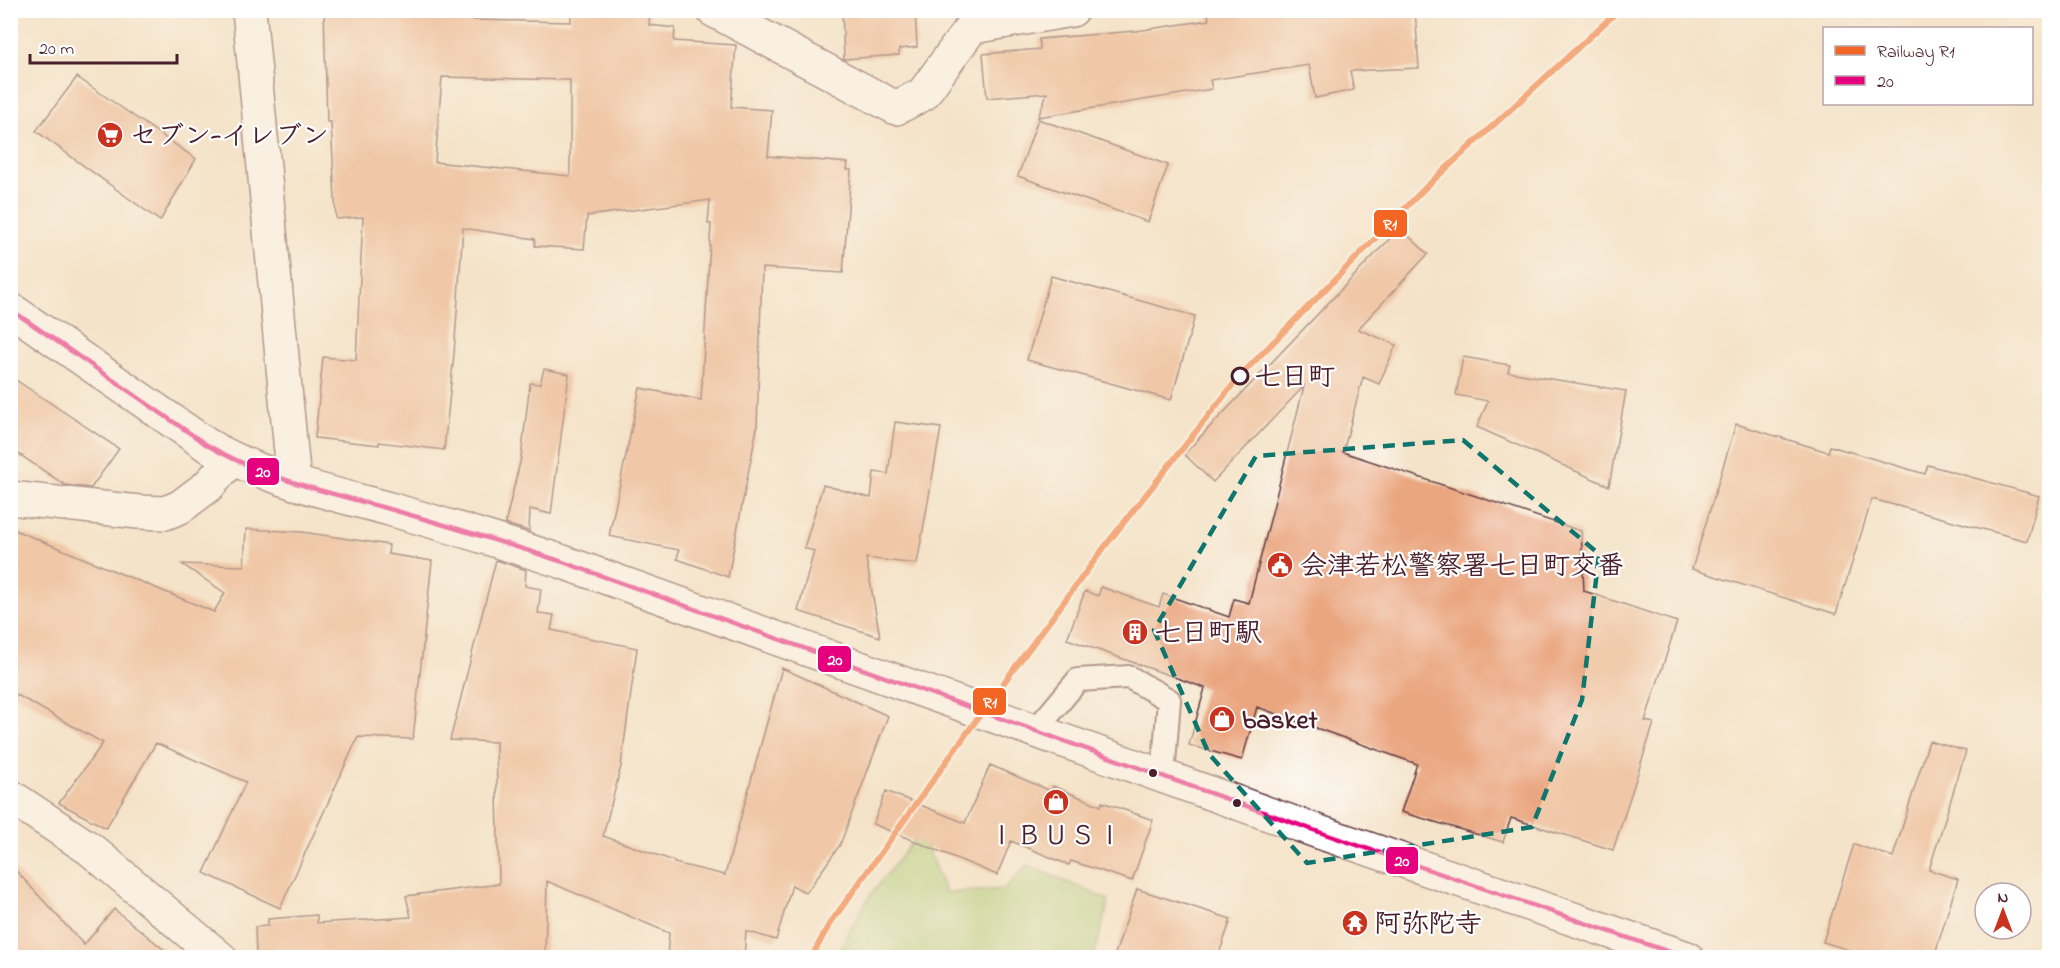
<svg xmlns="http://www.w3.org/2000/svg" width="2060" height="968" viewBox="0 0 2060 968" font-family="'Indie Flower','Klee One',sans-serif">
  <style>
    .green { fill: #a9ce78; stroke: #7a7652; stroke-width: 1.5 }
    .building { fill: #eaa67f; fill-rule: evenodd }
    .lines { fill: none; stroke-linecap: round; stroke-linejoin: round }
    .lane-casing { stroke: #643c43; stroke-width: 26 }
    .street-casing { stroke: #643c43; stroke-width: 36 }
    .highway-casing { stroke: #643c43; stroke-width: 36 }
    .lane { stroke: #fff; stroke-width: 22 }
    .street { stroke: #fff; stroke-width: 33 }
    .highway { stroke: #fff; stroke-width: 33 }
    .bus-1-casing { stroke: #fff; stroke-width: 9 }
    .bus-1 { stroke: #e5007d; stroke-width: 4.5 }
    .rail-1-casing { stroke: #fff; stroke-width: 10 }
    .rail-1 { stroke: #f26522; stroke-width: 6 }
    .marked { fill: none; stroke: #0f766e; stroke-width: 4.5; stroke-dasharray: 12 8; stroke-linejoin: round }
    .stop-dot { fill: #fff; stroke: #4a1f2b; stroke-width: 3 }
    .bus-dot { fill: #4a1f2b; stroke: #fff; stroke-width: 2 }
    .labels { text-anchor: middle; stroke-width: 4.5; stroke-linejoin: round; paint-order: stroke }
    .poi-label { font-size: 27px; font-weight: bold; fill: #4a1f2b; stroke: #fff; text-anchor: start }
    .stop-label { font-size: 27px; font-weight: bold; fill: #4a1f2b; stroke: #fff; text-anchor: start }
    .line-badge { stroke: #fff; stroke-width: 2 }
    .badge-label { font-size: 16px; text-anchor: middle; font-weight: bold; fill: #fff }
  </style>
  <rect width="100%" height="100%" fill="#fff"/>
  <filter id="ink" filterUnits="userSpaceOnUse"><feTurbulence type="fractalNoise" baseFrequency=".0167" numOctaves="2"/><feDisplacementMap in="SourceGraphic" scale="12" xChannelSelector="R" yChannelSelector="G"/><feConvolveMatrix kernelMatrix="1 2 1 2 8 2 1 2 1" color-interpolation-filters="sRGB"/></filter>
  <filter id="wash" filterUnits="userSpaceOnUse"><feTurbulence type="fractalNoise" baseFrequency=".008" numOctaves="4" result="noise"/><feDisplacementMap in="SourceGraphic" scale="24" xChannelSelector="R" yChannelSelector="G"/><feGaussianBlur stdDeviation="1.35" result="paint"/><feColorMatrix in="noise" values="0 0 0 0 0 0 0 0 0 0 0 0 0 0 0 0 0 1.4 0 .05"/><feComposite in="paint" operator="in"/></filter>
  <g filter="url(#wash)">
    <rect width="100%" height="100%" fill="#f4e3c9"/>
    <path class="green" d="M920,832L946,893L1005,889L1027,865L1109,900L1094,957L835,958L869,897Z"/>
    <g id="blocks">
      <path class="building" d="M324,10H472L473,20L571,22V10H650L649,25L675,28L674,41L736,45L731,107L772,110L768,156L848,163L847,170H851L843,273L762,268L757,428L728,577L677,559L679,550L609,536L640,388L701,400L711,224H708L710,200L587,216L584,249L535,246V239L463,228L454,354L444,450L379,442V445L315,438L323,357L356,360L363,217L336,219L331,122H327ZM442,77L570,80V176L435,162Z
        M842,10H915L917,47L899,49V55L844,59Z
        M1232,10H1415L1419,68L1350,71L1354,90L1315,98L1309,65L1210,80L1212,89L1038,117L1047,93L987,98L983,54L1040,49L1039,39L1136,31L1209,20L1208,14Z
        M77,77L196,159L160,221L36,131Z
        M1038,119L1168,165L1148,222L1018,176Z
        M1400,228L1428,254L1358,329L1396,345L1379,384L1363,377L1343,452L1581,531L1584,591L1677,622L1645,721L1654,723L1613,850L1511,818L1503,842L1401,812L1417,764L1257,707L1242,760L1189,745L1205,688L1067,639L1085,591L1098,596L1101,587L1159,607L1163,594L1229,617L1234,599L1249,603L1304,386L1213,482L1184,454Z
        M1051,276L1195,316L1171,400L1027,360Z
        M1463,357L1510,365L1508,372L1626,391L1609,486L1477,427L1488,401L1456,395Z
        M544,369L569,374L551,514L530,509L529,531L505,524L521,458L530,383L540,384Z
        M10,376L119,449L91,488L65,485L10,448Z
        M895,422L941,428L917,564L866,558L880,637L798,611L814,551L804,548L823,485L871,498L874,472L888,474Z
        M1736,424L1828,452L1830,446L1925,474L1928,465L2039,496L2027,541L1872,499L1836,614L1692,569Z
        M10,528L214,612L225,593L182,564L244,566L246,529L302,532L389,545L388,554L432,561L413,739L358,737L280,908L204,873L246,782L156,743L106,828L59,803L103,743L10,691Z
        M496,560L526,570L525,586L541,589L538,613L554,615L551,630L637,648L621,766L603,836L674,861V863L725,875L782,668L888,716L840,845L806,893L792,885L776,940L746,931L744,957H667L669,933L547,881L545,957H256L255,927L268,926V919L317,915V923L411,917L406,896L499,884L496,742L450,740Z
        M1929,741L1966,751L1929,870L1958,879L1934,957H1872L1823,942L1854,844L1893,857Z
        M990,765L1051,791L1053,786L1101,806L1102,802L1153,820L1132,881L1071,861L1069,865L1011,841L997,875L873,824L886,791L965,823Z
        M10,864L84,945L114,909L173,957H10Z
        M1137,889L1231,919L1218,957H1114Z"/>
    </g>
  </g>
  <g filter="url(#ink)">
    <use href="#blocks" fill-opacity="0" stroke="#643c43" stroke-width="1.5"/>
    <g class="lines">
      <defs>
        <path id="lane" d="M1035,731L1078,680L1129,677L1169,700L1163,776"/>
        <path id="street" d="M249,10L294,483
          M713,10L896,108L923,94L984,10
          M973,27L1072,10
          M10,498L139,512L165,513L180,507L208,486L232,459
          M10,796L90,849L220,958"/>
        <path id="highway" d="M10,309L207,445C268,480 327,492 393,510C449,526 505,543 560,561L1319,832L1687,958"/>
      </defs>
      <use href="#lane" class="lane-casing"/>
      <use href="#street" class="street-casing"/>
      <use href="#highway" class="highway-casing"/>
      <use href="#lane" class="lane"/>
      <use href="#street" class="street"/>
      <use href="#highway" class="highway"/>
      <defs>
        <path id="bus-1" d="M10,309L207,445C268,480 327,492 393,510C449,526 505,543 560,561L1319,832L1687,958"/>
      </defs>
      <use href="#bus-1" class="bus-1-casing"/>
      <use href="#bus-1" class="bus-1"/>
      <defs>
        <path id="rail-1" d="M811,958L829,925L982,712L1106,545L1240,376L1427,186L1619,10"/>
      </defs>
      <use href="#rail-1" class="rail-1-casing"/>
      <use href="#rail-1" class="rail-1"/>
    </g>
  </g>
  <path d="M0 0H2060V968H0ZM1463,440L1599,554L1582,700L1532,827L1307,863L1209,754L1154,630L1256,456Z" fill="#f4e3c9" fill-opacity=".55" fill-rule="evenodd"/>
  <path class="marked" d="M1463,440L1599,554L1582,700L1532,827L1307,863L1209,754L1154,630L1256,456Z"/>
  <defs>
    <symbol id="supermarket-disc" viewBox="-11 -11 22 22"><circle r="9.5" fill="#c8321e" stroke="#fff"/><path d="M-6-5.5h2.5l.6 2H6L4.5 2H-2.5L-4.4-4H-6ZM-1.5 3.2a1.3 1.3 0 1 0 .1 0ZM3 3.2a1.3 1.3 0 1 0 .1 0Z" fill="#fff"/></symbol>
    <symbol id="civic-disc" viewBox="-11 -11 22 22"><circle r="9.5" fill="#c8321e" stroke="#fff"/><path d="M-.6-6.5H3V-4.5H.6V-3L4-1V1h2V6H-6V1h2V-1L-.6-3ZM-1.2 2.5V6h2.4V2.5Z" fill="#fff"/></symbol>
    <symbol id="building-disc" viewBox="-11 -11 22 22"><circle r="9.5" fill="#c8321e" stroke="#fff"/><path d="M-4-6H4V6H1V3H-1V6H-4ZM-2.5-4.3h1.7v1.8h-1.7ZM.8-4.3h1.7v1.8H.8ZM-2.5-1h1.7V.8h-1.7ZM.8-1h1.7V.8H.8Z" fill="#fff"/></symbol>
    <symbol id="shop-disc" viewBox="-11 -11 22 22"><circle r="9.5" fill="#c8321e" stroke="#fff"/><path d="M-5-2.5h2.3a2.7 3.5 0 0 1 5.4 0H5L5.5 6h-11ZM-1.5-2.5h3a1.5 2.3 0 0 0-3 0Z" fill="#fff"/></symbol>
    <symbol id="temple-disc" viewBox="-11 -11 22 22"><circle r="9.5" fill="#c8321e" stroke="#fff"/><path d="M0-6L5-2H3V0L6.5 2.5H4V6H1.5V3h-3V6H-4V2.5H-6.5L-3 0V-2H-5Z" fill="#fff"/></symbol>
  </defs>
  <g fill-rule="evenodd">
    <use href="#supermarket-disc" x="95" y="120" width="30" height="30"/>
    <use href="#civic-disc" x="1265" y="550" width="30" height="30"/>
    <use href="#building-disc" x="1120" y="617" width="30" height="30"/>
    <use href="#shop-disc" x="1207" y="704" width="30" height="30"/>
    <use href="#shop-disc" x="1041" y="787" width="30" height="30"/>
    <use href="#temple-disc" x="1340" y="908" width="30" height="30"/>
  </g>
  <circle class="stop-dot" cx="1240" cy="376" r="8"/>
  <g class="bus-dot">
    <circle cx="1153" cy="773" r="5"/>
    <circle cx="1237" cy="803" r="5"/>
  </g>
  <g class="labels">
    <g class="poi-label">
      <text x="130" y="144">セブン-イレブン</text>
      <text x="1300" y="574">会津若松警察署七日町交番</text>
      <text x="1154" y="641">七日町駅</text>
      <text x="1242" y="728">basket</text>
      <text x="1056" y="844" text-anchor="middle">ＩＢＵＳＩ</text>
      <text x="1374" y="932">阿弥陀寺</text>
    </g>
    <g class="stop-label">
      <text x="1254" y="385">七日町</text>
    </g>
  </g>
  <g class="line-badge">
    <rect x="1373" y="209" width="35" height="29" rx="6" fill="#f26522"/>
    <rect x="246" y="457" width="34" height="29" rx="6" fill="#e5007d"/>
    <rect x="817" y="645" width="35" height="28" rx="6" fill="#e5007d"/>
    <rect x="972" y="687" width="35" height="29" rx="6" fill="#f26522"/>
    <rect x="1385" y="846" width="34" height="29" rx="6" fill="#e5007d"/>
  </g>
  <g class="badge-label">
    <text x="1390" y="229">R1</text>
    <text x="263" y="477">20</text>
    <text x="835" y="665">20</text>
    <text x="990" y="707">R1</text>
    <text x="1402" y="866">20</text>
  </g>
  <rect width="2060" height="968" fill="none" stroke="#fff" stroke-width="36"/>
  <rect x="1823" y="27" width="210" height="78" fill="#ffffff" stroke="#b7a5aa" stroke-width="1.5"/>
  <rect x="1835" y="46" width="30" height="9" fill="#f26522" stroke="#b7a5aa" stroke-width="1.5"/>
  <text x="1877" y="57" font-size="18" fill="#4a1f2b">Railway R1</text>
  <rect x="1835" y="76" width="30" height="9" fill="#e5007d" stroke="#b7a5aa" stroke-width="1.5"/>
  <text x="1877" y="87" font-size="18" fill="#4a1f2b">20</text>
  <g transform="translate(2003 911)"><circle r="28" fill="#ffffff" stroke="#b7a5aa" stroke-width="1.5"/>
  <path d="M0-4.5L10 22L0 15L-10 22Z" fill="#c8321e"/>
  <text y="-9" font-size="16" font-weight="bold" text-anchor="middle" fill="#4a1f2b">N</text>
  </g>
  <path d="M30 54v9h147v-9" fill="none" stroke="#4a1f2b" stroke-width="3"/>
  <text x="39" y="54" font-size="18" fill="#4a1f2b" stroke="#ffffff" stroke-width="4.5" paint-order="stroke">20 m</text>
</svg>
